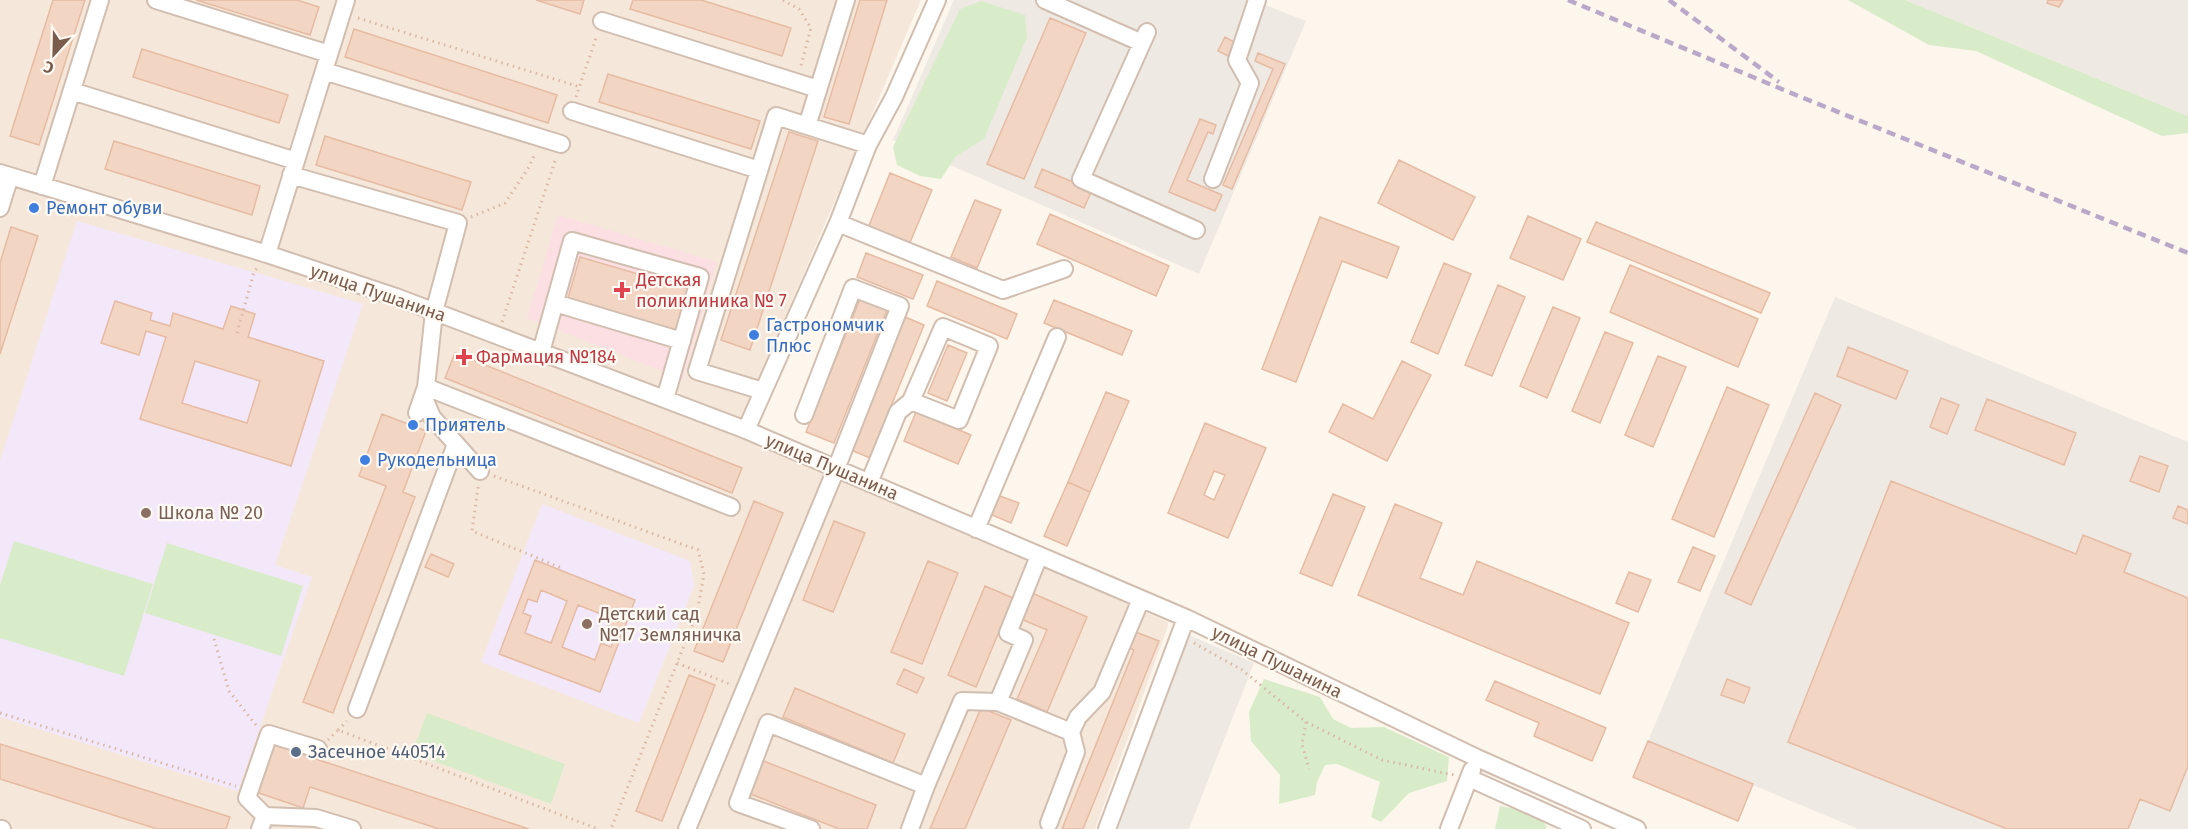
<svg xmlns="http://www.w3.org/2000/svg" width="2188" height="829" viewBox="0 0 2188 829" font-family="'Fira Sans',sans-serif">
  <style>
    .residential { fill: #f5e8da }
    .industrial { fill: #efe9e4 }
    .education { fill: #f3e8fa }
    .medical { fill: #fbdfe3 }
    .green { fill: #d8ecc9 }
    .building { fill: #f3d5c3; stroke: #e6bba3; stroke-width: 1.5; fill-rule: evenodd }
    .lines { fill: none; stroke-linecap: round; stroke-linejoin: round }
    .minor-casing { stroke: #d1beb0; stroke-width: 20 }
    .path { stroke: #d9b8a5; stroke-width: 3; stroke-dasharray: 1.5 4.5; stroke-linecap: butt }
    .minor { stroke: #fff; stroke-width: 16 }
    .rail { stroke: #b9a8c9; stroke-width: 4.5; stroke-dasharray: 9 6; stroke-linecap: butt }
    .shop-dot { fill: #3f7fe0; stroke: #fffaf3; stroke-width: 2 }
    .health-dot { fill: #e0444e; stroke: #fffaf3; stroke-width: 2 }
    .education-dot { fill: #8d6e63; stroke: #fffaf3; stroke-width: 2 }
    .service-dot { fill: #5c6f8a; stroke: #fffaf3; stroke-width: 2 }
    .labels { text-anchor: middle; stroke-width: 4.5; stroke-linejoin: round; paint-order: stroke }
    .shop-label { font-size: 18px; fill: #366cbe; stroke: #fffaf3; text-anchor: start }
    .health-label { font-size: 18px; fill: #be3a42; stroke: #fffaf3; text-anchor: start }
    .street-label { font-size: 18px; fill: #7a5c4d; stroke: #fffaf3 }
    .education-label { font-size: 18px; fill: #785e54; stroke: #fffaf3; text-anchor: start }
    .service-label { font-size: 18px; fill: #4e5e75; stroke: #fffaf3; text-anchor: start }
  </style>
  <rect width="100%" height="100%" fill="#fdf6ec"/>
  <path class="residential" d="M0,0H336L261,238L275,243L350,0H921L738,427L1169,623L1095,829H0Z"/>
  <path class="industrial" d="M954,0H1253L1306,21L1199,274L893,140Z
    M1905,0H2188V116Z
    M1835,297L2188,442V829H1858L1648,741Z
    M1189,635L1254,663L1189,829H1118Z"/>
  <path class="education" d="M77,221L363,304L275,565L312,577L238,791L0,717V461Z
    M542,504L690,561L694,586L639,723L481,662Z"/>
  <path class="medical" d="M558,215L717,262L683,379L527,318Z"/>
  <path class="green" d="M1848,0H1905L2188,116V133L2162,136L1976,51L1929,45Z
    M981,1L1025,15L1027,37L984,139L956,156L941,179L920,176L897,165L893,147L960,9Z
    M14,541L153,584L124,676L0,638V585Z
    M167,543L303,586L281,656L145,613Z
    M1264,679L1320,697L1333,719L1351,728L1384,727L1449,757L1447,781L1409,793L1381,822L1371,817L1380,782L1337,764L1325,765L1317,782L1315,795L1279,804L1280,775L1251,741L1249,712Z
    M427,713L565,764L551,804L412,753Z
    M1534,796L1540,802L1539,816L1547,827L1545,829H1495L1500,806L1520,810Z"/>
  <path class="building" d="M53,0H85L39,145L10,136Z
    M196,0H297L319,7L310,35Z
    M536,0H584L580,14Z
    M633,0H701L791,28L782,56L630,9Z
    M860,0H887L849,124L824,117Z
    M2048,0H2063L2059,7L2047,3Z
    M1050,18L1086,33L1024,179L987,164Z
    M354,29L557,95L548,123L345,57Z
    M1225,37L1234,42L1228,56L1218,51Z
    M142,49L288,95L279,123L133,77Z
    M1258,53L1285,64L1232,189L1223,185L1273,69L1255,61Z
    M608,74L760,121L751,149L599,102Z
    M1200,119L1216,125L1213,134L1208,132L1187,180L1222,195L1215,211L1169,192Z
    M789,132L818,141L750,350L721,340Z
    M325,136L471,182L462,210L316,165Z
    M114,141L260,186L252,215L105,169Z
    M1399,160L1475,197L1453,240L1378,203Z
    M1042,169L1092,190L1084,208L1035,187Z
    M890,173L932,190L909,245L868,228Z
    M975,200L1001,210L977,268L951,257Z
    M1050,214L1169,266L1156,296L1037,244Z
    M1528,216L1581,239L1563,280L1510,258Z
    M1320,217L1399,247L1387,278L1342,261L1296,382L1262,369Z
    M1596,222L1770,293L1761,313L1587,242Z
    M11,227L38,236L0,354V263Z
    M866,253L923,275L913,299L857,277Z
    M580,257L689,289L676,331L568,298Z
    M1444,263L1471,274L1438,354L1411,342Z
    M1630,265L1758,319L1738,367L1610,312Z
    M937,281L1017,314L1007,339L927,306Z
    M1498,285L1525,297L1492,376L1465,365Z
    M860,299L887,310L834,443L806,432Z
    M1054,300L1132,331L1122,355L1044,323Z
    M115,301L152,313L150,320L170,326L173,313L223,329L231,306L255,314L248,337L324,361L291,466L140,419L166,337L146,331L139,355L101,343ZM195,361L260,381L247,423L182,403Z
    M1553,307L1580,318L1547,398L1520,386Z
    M905,317L924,325L870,458L851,450Z
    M1605,332L1633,343L1600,423L1572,411Z
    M948,345L967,353L947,401L928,393Z
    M1848,347L1908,371L1896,399L1837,376Z
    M455,353L742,468L732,493L445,378Z
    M1658,356L1686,367L1653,447L1625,435Z
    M1402,361L1431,375L1387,461L1329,432L1343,404L1373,419Z
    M1727,387L1769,405L1714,537L1672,519Z
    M1106,392L1129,401L1090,492L1068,482Z
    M1815,393L1841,405L1751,605L1725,593Z
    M1941,398L1959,405L1947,434L1930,427Z
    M1987,399L2076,433L2064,465L1975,430Z
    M916,412L971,435L958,464L904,441Z
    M382,414L426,431L403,492L415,497L333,713L303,702L386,486L359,476Z
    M1205,423L1266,448L1228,538L1168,513ZM1214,471L1225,475L1214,500L1204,495Z
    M2140,456L2168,466L2159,492L2130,481Z
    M1891,481L2076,554L2083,535L2131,554L2124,572L2188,598V766L2170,811L2140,799L2128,829H2007L1788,742Z
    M1068,482L1090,492L1067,546L1044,536Z
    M1333,494L1365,507L1332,586L1300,573Z
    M997,495L1019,503L1011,523L990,514Z
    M754,501L783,513L723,662L694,651Z
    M1395,504L1442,523L1420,578L1463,595L1477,561L1629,623L1600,694L1358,595Z
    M2178,506L2188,510V524L2173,518Z
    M834,521L865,533L833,612L803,600Z
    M1693,547L1715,556L1700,591L1678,582Z
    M431,554L454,564L448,577L425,567Z
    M535,560L635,600L600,692L499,654ZM541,590L567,601L551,643L525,633L531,616L523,613L528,599L537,602ZM578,605L611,618L606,631L616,634L611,647L601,643L595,660L562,647Z
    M928,561L958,573L922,664L891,652Z
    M1629,572L1651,580L1638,612L1616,603Z
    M985,586L1013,598L976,687L948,675Z
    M1032,593L1087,617L1047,712L1017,699L1047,630L1021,619Z
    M1133,631L1159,641L1083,829H1062L1134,650L1127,647Z
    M904,669L924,678L917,693L897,684Z
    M689,675L715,685L662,821L636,811Z
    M1727,679L1750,688L1744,703L1721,695Z
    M1495,681L1606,728L1592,761L1534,736L1539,723L1486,700Z
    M795,688L905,734L893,763L783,717Z
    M981,708L1011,720L965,829H930Z
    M1648,741L1753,784L1738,821L1633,777Z
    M0,744L230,817L226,829H157L0,779Z
    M273,744L319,760L529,829H439L310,787L303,808L256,792Z
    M761,760L876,805L867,829H839L748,793Z"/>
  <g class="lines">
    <defs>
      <path id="minor" d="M156,0L329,54
        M1045,0L1142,43
        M602,21L818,89
        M1147,32L1081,179L1196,230
        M324,71L561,144
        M72,91L296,161
        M572,111L759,170
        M807,126L846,0
        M0,173L267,254L396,297L746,430L1186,618L1477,758L1637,829
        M291,175L458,223L434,312L426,387L417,413
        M1213,179L1250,83L1237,60L1257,0
        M42,186L100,0
        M0,208L10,176
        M838,223L1003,290L1064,269
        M267,254L346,0
        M555,303L682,341
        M541,352L572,241L700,277L665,399
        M426,387L731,507
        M763,391L697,371L776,116L868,145
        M423,396L432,417L480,471
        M746,430L838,223L868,145L894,97L937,0
        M869,483L898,412L911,401L943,327L989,346L959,420L911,401
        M976,529L1057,337
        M1039,556L1008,633L1024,640L998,702L1071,732
        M357,709L456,444
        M1469,778L1582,829
        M926,786L962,701L998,702
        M265,816L247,798L269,734L318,749
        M1049,823L1076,752L1071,732L1078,717L1102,692L1141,599
        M0,829H2
        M260,829L265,816L316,818L352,829
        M687,829L836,469L900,306L853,288L804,415
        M811,829L738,803L768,723L926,786L910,829
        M1107,829L1186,618
        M1449,829L1472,770"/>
    </defs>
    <use href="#minor" class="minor-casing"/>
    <path class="path" d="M783,0L799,9L811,28L800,69
      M358,18L580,87
      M576,97L597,35
      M471,217L505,203L529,167L535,153
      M502,322L556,158
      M237,333L254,272L258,267
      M494,476L698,550L704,574L697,613L611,829
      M478,487L472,531L562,568
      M214,639L229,691L256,725
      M1194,643L1242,670L1306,722L1382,760L1454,775
      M677,663L732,685
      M0,713L236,786
      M1306,722L1302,744L1309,769
      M338,730L347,721
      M328,740L338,730L598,829"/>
    <use href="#minor" class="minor"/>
    <path class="rail" d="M1568,0L1796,95L2188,253
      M1669,0L1779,82"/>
  </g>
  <g class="shop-dot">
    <circle cx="34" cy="208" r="6"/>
    <circle cx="754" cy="335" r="6"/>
    <circle cx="413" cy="425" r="6"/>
    <circle cx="365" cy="460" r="6"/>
  </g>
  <g class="health-dot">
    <path d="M619 281h6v6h6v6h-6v6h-6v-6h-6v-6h6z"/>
    <path d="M461 348h6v6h6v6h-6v6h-6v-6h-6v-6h6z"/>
  </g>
  <g class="education-dot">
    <circle cx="146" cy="513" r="6"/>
    <circle cx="587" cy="624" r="6"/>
  </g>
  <circle class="service-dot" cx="296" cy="752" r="6"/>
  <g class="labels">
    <g class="shop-label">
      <text x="46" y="214">Ремонт обуви</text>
      <text x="766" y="331">Гастрономчик<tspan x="766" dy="21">Плюс</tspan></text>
      <text x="425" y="431">Приятель</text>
      <text x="377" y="466">Рукодельница</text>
    </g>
    <g class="health-label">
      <text x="636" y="286">Детская<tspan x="636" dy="21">поликлиника № 7</tspan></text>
      <text x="476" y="363">Фармация №184</text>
    </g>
    <g class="street-label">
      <text transform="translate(378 293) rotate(19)" y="6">улица Пушанина</text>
      <text transform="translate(832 467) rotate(23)" y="6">улица Пушанина</text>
      <text transform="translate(1277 662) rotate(26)" y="6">улица Пушанина</text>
    </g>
    <g class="education-label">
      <text x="158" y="519">Школа № 20</text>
      <text x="599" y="620">Детский сад<tspan x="599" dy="21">№17 Земляничка</tspan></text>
    </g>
    <g class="service-label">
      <text x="308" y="758">Засечное 440514</text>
    </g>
  </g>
  <g transform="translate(54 54) rotate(202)" stroke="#fffaf3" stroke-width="4.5" paint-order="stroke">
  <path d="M0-4.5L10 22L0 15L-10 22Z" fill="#7a5c4d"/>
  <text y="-9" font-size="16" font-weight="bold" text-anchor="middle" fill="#7a5c4d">С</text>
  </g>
</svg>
